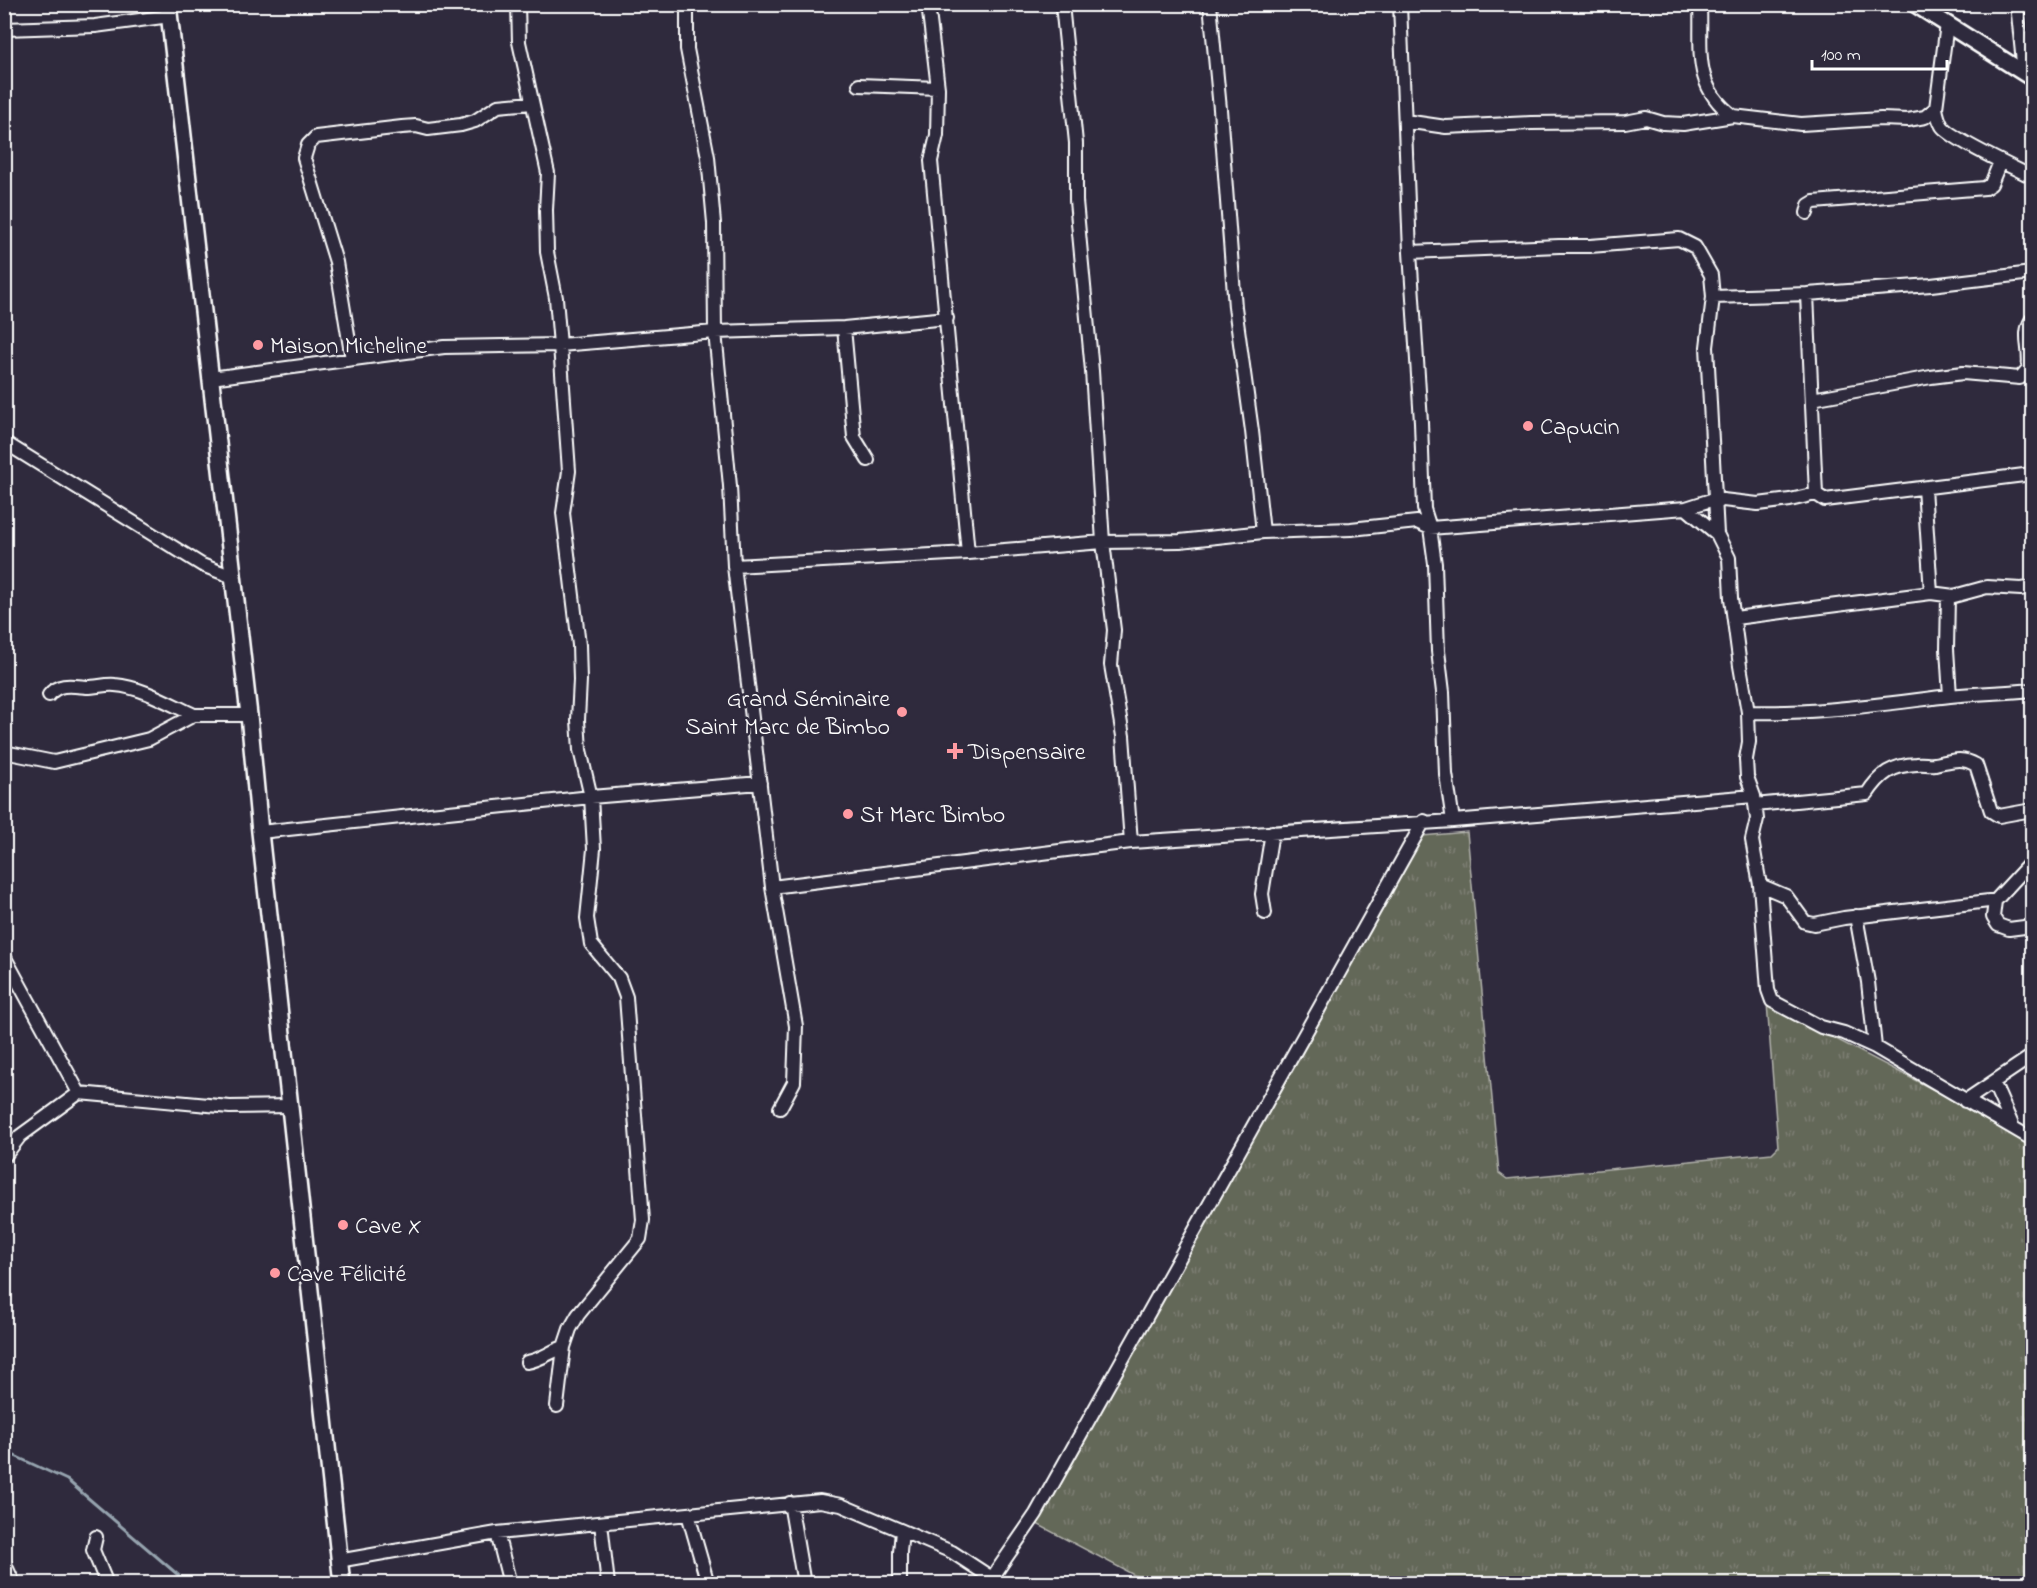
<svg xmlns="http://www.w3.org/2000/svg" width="2037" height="1588" viewBox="0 0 2037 1588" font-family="'Indie Flower',sans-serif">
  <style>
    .grass { fill: url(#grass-tufts); stroke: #b2b3ac; stroke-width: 1.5 }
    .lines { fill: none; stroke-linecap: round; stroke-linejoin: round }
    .stream { stroke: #96a4af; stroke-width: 3 }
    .minor-casing { stroke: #fff; stroke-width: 16 }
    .major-casing { stroke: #fff; stroke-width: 20 }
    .minor { stroke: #2f2a3d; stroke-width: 12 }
    .major { stroke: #2f2a3d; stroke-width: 15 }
    .poi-dot { fill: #ff9aa2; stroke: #2f2a3d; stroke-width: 2 }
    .labels { text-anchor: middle; stroke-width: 5; stroke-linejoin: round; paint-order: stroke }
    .poi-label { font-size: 24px; fill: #fff; stroke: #2f2a3d; text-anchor: start }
  </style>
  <defs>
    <pattern id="grass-tufts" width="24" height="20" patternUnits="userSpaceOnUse" patternTransform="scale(1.5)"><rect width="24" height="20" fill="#646759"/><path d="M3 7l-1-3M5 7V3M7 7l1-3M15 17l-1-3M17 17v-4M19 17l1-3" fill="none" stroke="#7b7e72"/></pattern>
  </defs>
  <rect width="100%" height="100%" fill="#2f2a3d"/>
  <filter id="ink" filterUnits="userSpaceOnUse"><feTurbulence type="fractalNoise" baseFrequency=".0167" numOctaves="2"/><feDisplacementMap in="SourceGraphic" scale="12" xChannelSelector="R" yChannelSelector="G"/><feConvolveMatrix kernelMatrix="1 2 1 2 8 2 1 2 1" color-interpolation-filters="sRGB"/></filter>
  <g filter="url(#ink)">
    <path class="grass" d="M1467,832L1499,1173L1507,1179L1772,1153L1778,1147L1767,1003L2032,1141V1575L2026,1583H1149L1037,1524L1422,836Z"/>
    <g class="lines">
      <path class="stream" d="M4,1451L67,1480L184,1580L192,1584"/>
      <defs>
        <path id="minor" d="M518,4L519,42L548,173L546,210L547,252L556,298L560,345L569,471L563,513L579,645L580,680L578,720L580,750L591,797L594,849L587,918L591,944L619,978L626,997L643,1220L640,1239L578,1315L570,1329L564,1347L557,1406
          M687,4V49L708,157L714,223L715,332L730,486L734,566L772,887L796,1026L794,1082L780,1108
          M928,4L938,88L937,135L931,161L968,553
          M1062,4L1076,143V201L1092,371L1103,542L1114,630L1111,665L1123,736L1131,842
          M1210,4L1220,109L1235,307L1252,431L1263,532
          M1400,4L1410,252L1421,422L1424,509L1430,528L1435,564L1438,651L1443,692L1446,774L1453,821
          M1700,4C1702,51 1692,85 1733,116
          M2017,4L2024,73
          M4,29L95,26L170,16
          M859,85L938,88
          M1936,108C1937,114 1939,121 1942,126C1951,139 2015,168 2032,177
          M1405,121L1446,127L1531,123L1625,122L1646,118L1663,123L1683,124L1733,116L1801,124L1881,119L1908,120L1925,117L1936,108L1947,24
          M1807,213L1809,205L1814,202L1985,188L1991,184L2000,162
          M1410,252L1559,246H1590L1679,239L1695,247L1711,275L1713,297L1707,347L1717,534L1729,558L1731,598L1740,666L1748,712C1817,714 1882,704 1950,696C1977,693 2005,693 2032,690
          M1807,294L1816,494
          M1713,297L1807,294L1931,285L2032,273
          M844,328L854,437L868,460
          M352,359L336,262L304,158L308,145L316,137L402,127L416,126L428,129L461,125L475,121L498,106L532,103
          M211,378L444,347L560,345L715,332L844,328L947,318
          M1812,399L1931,377L1963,373L2020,378L2028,369C2032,351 2021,335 2032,319
          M4,442L202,565L233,577
          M1924,488L1931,593
          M1686,508L1717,534
          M734,566L968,553L1103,542L1180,541L1263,532L1351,529L1417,522L1430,528L1686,508L1714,499L1758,504L1790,500L1816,494L1825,500L2032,474
          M1948,596L1947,649L1950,696
          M1735,618L1931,593L1954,596L1987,587L2021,589L2032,587
          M49,695C58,682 74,686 87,687C97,687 106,684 115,685C142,687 170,704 194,715
          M1748,712L1749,742L1746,759L1747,777L1754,796
          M9,753L54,762L149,739L194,715H249
          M1755,805L1867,794C1880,774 1892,765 1917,764C1923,763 1929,765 1935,764C1951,761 1961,756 1976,765L1991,811L1999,816L2032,810
          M260,832L591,797L760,783
          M1760,885L1786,896L1805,922L1814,924L1844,918L1989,901H1995L1993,917L1998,925L2009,929L2032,926
          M772,887L1131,842L1453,821L1754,796L1757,819L1752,840L1760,885L1768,990L1772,1001L1821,1027L1844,1033L1875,1047L2032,1139
          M1995,901L2032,861
          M1265,913L1262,894L1272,832
          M1856,916L1868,982L1875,1047
          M4,956L79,1093L230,1107L289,1106
          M1994,1084L2013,1127
          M1965,1101L2032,1056
          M4,1157L20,1136L79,1093
          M527,1362C541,1360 551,1351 564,1347
          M790,1503L804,1584
          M688,1514L708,1584
          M601,1523L608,1584
          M497,1533L510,1584
          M96,1537L93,1550L107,1584
          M338,1561L497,1533L820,1501L841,1505L952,1552L1001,1584
          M4,1562L14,1584
          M992,1578L1036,1514L1424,821
          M900,1584V1552L902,1531
          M2032,1584V1582"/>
        <path id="major" d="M168,4L249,715L260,832L342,1584
          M1915,4L2032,78"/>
      </defs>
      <use href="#minor" class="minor-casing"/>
      <use href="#major" class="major-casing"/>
      <use href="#minor" class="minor"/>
      <use href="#major" class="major"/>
    </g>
  </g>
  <g class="poi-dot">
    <circle cx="258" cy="345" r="6"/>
    <circle cx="1528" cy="426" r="6"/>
    <circle cx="902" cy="712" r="6"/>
    <path d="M952 742h6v6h6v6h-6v6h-6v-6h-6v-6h6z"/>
    <circle cx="848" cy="814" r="6"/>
    <circle cx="343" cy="1225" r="6"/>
    <circle cx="275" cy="1273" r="6"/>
  </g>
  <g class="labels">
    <g class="poi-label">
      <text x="270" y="353">Maison Micheline</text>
      <text x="1540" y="434">Capucin</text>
      <text x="890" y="706" text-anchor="end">Grand Séminaire<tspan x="890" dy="28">Saint Marc de Bimbo</tspan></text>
      <text x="968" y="759">Dispensaire</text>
      <text x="860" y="822">St Marc Bimbo</text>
      <text x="355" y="1233">Cave X</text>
      <text x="287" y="1281">Cave Félicité</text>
    </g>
  </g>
  <rect width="2037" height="1588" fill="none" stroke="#2f2a3d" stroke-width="24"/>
  <rect x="12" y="12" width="2013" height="1564" fill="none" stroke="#fff" stroke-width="2" filter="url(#ink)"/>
  <path d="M1812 60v9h135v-9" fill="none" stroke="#ffffff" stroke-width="3"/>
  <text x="1821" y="60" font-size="18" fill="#ffffff" stroke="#2f2a3d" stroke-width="4.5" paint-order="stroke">100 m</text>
</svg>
